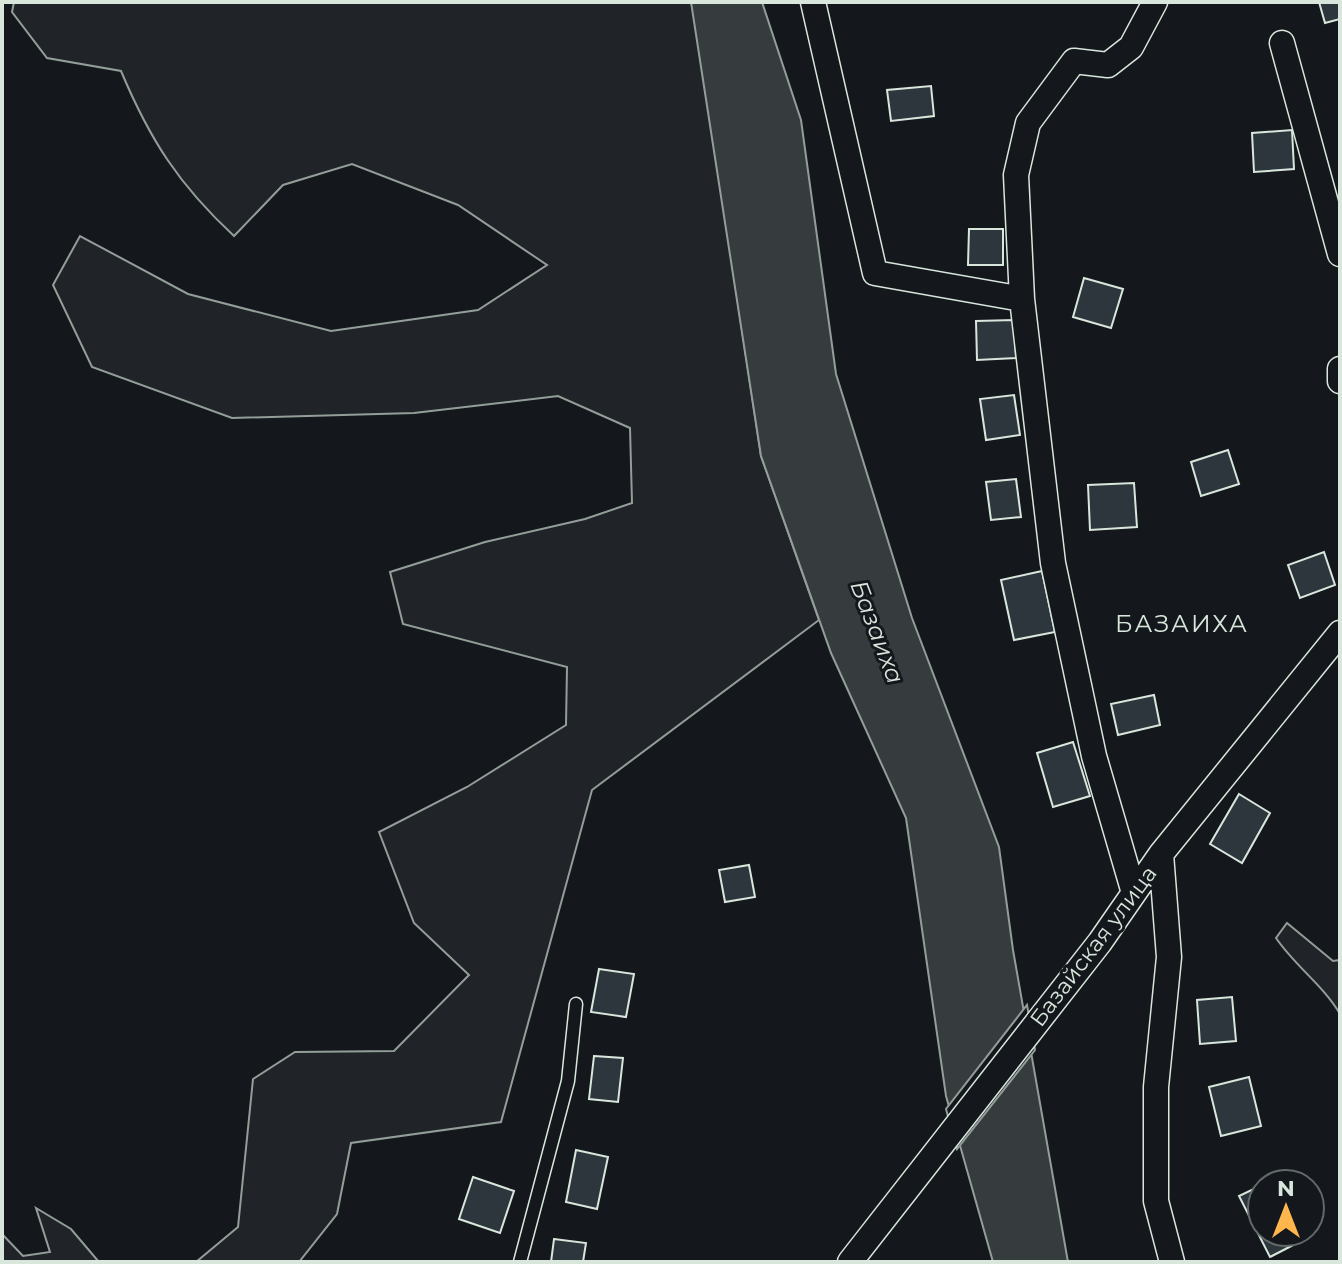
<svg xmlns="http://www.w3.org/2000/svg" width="1342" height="1264" viewBox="0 0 1342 1264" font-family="Montserrat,sans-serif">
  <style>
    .green { fill: #202428; stroke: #939e99; stroke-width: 2 }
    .water { fill: #363b3e; stroke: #939e99; stroke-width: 2 }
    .pier { fill: #14181c; stroke: #939e99; stroke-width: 2 }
    .building { fill: #2c363c; stroke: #d8e6dc; stroke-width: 2 }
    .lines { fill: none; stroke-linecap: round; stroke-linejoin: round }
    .service-casing { stroke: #d8e6dc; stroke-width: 15 }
    .minor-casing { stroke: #d8e6dc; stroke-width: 27 }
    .service { stroke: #14181c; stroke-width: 12 }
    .minor { stroke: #14181c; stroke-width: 24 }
    .labels { text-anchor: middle; stroke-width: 6; stroke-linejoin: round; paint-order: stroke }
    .street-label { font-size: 22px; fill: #d8e6dc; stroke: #14181c }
    .neighbourhood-label { font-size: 24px; letter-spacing: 2px; fill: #d8e6dc; stroke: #14181c }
    .water-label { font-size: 24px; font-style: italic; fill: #d8e6dc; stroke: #14181c }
  </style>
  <rect width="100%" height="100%" fill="#14181c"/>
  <path class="green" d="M14,2H691L695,18L761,456L819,620L592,790L501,1122L351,1143L337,1214L299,1262H196L238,1227L253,1079L295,1052L394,1051L469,975L414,923L379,832L467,787L566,725L567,667L403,624L390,572L485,542L585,519L632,503L630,428L558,396L414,413L232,418L92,367L53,285L80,236L188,294L331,331L478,310L547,265L458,205L352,164L283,185L234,236C179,185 150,140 121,71L47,58L12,12Z
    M1287,923L1333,961L1340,960V1014C1323,985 1295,966 1276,938Z
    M36,1208L71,1229L99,1262H2V1234L23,1256L50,1252Z"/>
  <path class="water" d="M691,2H762L801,120L836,374L912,618L999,847L1013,950L1068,1262H993L946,1096L906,818L831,653L761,456Z"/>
  <path class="pier" d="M1027,1005L1035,1050L957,1149L946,1109Z"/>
  <path class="building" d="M1319,2H1340V19L1325,23Z
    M931,86L934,116L891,121L887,90Z
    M1292,130L1294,169L1254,172L1252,133Z
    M969,229H1003V265H968Z
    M1084,278L1123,289L1111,328L1073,317Z
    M1014,320L1016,358L977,360L976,321Z
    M1014,395L1020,435L986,440L980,399Z
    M1228,450L1239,484L1201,496L1191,462Z
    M1016,479L1021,517L991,520L986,482Z
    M1134,483L1137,527L1090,530L1088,485Z
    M1324,552L1335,585L1300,598L1288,565Z
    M1042,571L1055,632L1014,640L1001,580Z
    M1154,695L1160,725L1118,735L1111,704Z
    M1073,742L1090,796L1053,807L1037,753Z
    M1239,794L1270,813L1242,863L1210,844Z
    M749,865L755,897L725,902L719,870Z
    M599,969L634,974L626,1017L591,1012Z
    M1232,997L1236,1041L1200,1044L1197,1000Z
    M594,1056L623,1058L618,1102L589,1099Z
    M1249,1077L1261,1126L1221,1136L1209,1087Z
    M576,1150L608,1157L597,1209L566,1202Z
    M473,1177L514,1191L500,1233L459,1219Z
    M1262,1185V1232H1296L1301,1241L1270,1257L1239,1196Z
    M554,1239L586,1243L583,1262H551Z"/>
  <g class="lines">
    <defs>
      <path id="service" d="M520,1262L568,1081L576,1004"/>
      <path id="minor" d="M813,2L875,273L1022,299
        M1282,43L1340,254
        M1340,369V381
        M1161,854L1169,957L1156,1087V1201L1172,1262
        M1134,893L1094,756L1053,563L1022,299L1016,175L1028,123L1074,61L1108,65L1131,47L1155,2
        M850,1262L1100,942L1161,854L1340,633"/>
    </defs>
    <use href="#service" class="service-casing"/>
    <use href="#minor" class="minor-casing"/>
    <use href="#service" class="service"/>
    <use href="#minor" class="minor"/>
  </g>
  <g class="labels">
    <g class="street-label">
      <text transform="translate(1093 946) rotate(-53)" y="8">Базайская улица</text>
    </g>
    <g class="neighbourhood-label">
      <text x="1182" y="632">БАЗАИХА</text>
    </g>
    <g class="water-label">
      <text transform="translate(877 632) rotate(69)" y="8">Базаиха</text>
    </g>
  </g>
  <rect width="1342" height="1264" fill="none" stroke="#d8e6dc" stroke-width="8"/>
  <g transform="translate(1286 1208)"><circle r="38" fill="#14181c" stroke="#626a69" stroke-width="2"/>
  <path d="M0-6L14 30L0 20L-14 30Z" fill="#ffb74d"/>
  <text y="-12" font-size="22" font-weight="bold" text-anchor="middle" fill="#d8e6dc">N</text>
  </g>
</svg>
